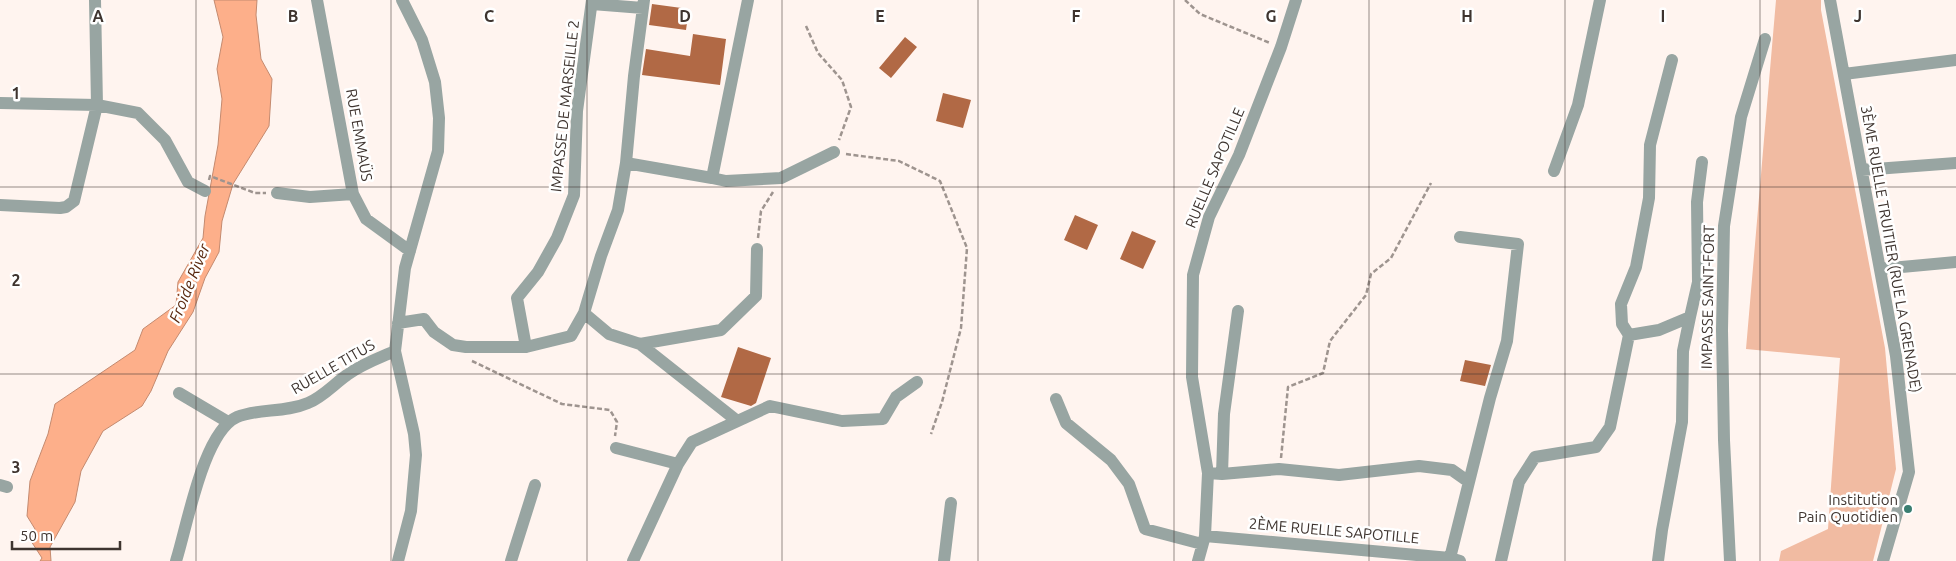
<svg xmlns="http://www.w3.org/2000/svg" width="1956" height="561" viewBox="0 0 1956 561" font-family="Ubuntu,sans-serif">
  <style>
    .green { fill: #f1bba2 }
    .water { fill: #fdaf8a; stroke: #c48a6f }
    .building { fill: #b16945 }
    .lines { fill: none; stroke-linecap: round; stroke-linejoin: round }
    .path { stroke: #9e948f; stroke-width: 2.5; stroke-dasharray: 5 2.5; stroke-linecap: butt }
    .minor { stroke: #98a5a2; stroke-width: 12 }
    .grid { fill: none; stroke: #3e342f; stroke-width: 1; stroke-opacity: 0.55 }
    .poi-dot { fill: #3a7e71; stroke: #fff; stroke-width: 2 }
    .labels { text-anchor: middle; stroke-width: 5; stroke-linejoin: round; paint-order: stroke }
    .street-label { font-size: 15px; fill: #3e342f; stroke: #fff }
    .poi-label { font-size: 15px; fill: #3e342f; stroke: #fff; text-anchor: end }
    .water-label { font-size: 16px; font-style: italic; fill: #59280e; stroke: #fff }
    .grid-label { font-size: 16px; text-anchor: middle; font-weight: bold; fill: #3e342f; stroke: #fff; stroke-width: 5; stroke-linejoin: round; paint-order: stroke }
  </style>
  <rect width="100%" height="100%" fill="#fff4ef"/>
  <path class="green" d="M1776,0H1821V10L1885,348L1896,469L1873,561H1779L1781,551L1828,529L1840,358L1746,349Z"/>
  <path class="water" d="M214,0H257L256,15L261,59L272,79L269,126L233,184L222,221L219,252L205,278L193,312L168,351L151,391L142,406L103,431L81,471L75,502L50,547L51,561H40L42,558L31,541L35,529L27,516L30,481L48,434L55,404L135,350L143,329L176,305L178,282L203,238L205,216L218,145L222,99L217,69L223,37Z"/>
  <path class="building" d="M652,4L689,9L686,30L649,25Z
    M693,34L726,39L720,85L642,75L646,49L690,56Z
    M905,37L917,47L891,78L879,68Z
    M943,93L971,100L963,128L936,121Z
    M1075,215L1098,225L1087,250L1064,240Z
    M1132,231L1156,241L1143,269L1120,259Z
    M738,347L771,358L756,403L751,406L721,397Z
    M1465,360L1491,365L1485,386L1460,381Z"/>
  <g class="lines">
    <path class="path" d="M1185,0L1200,14L1270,43
      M806,26L818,53L842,80L851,107L839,140
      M846,154L899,161L940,181L967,248L961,328L942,402L931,434
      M209,180L210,176L255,193H266
      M758,238L761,211L773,192
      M472,361L562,404L610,410L617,422L615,436
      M1281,458L1288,387L1323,373L1330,341L1366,295L1371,274L1391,258L1431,183"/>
    <path class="minor" d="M317,0L353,194L366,219L410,251
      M1830,0L1896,356L1909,472L1883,561
      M592,4L643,8
      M1844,74L1956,60
      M0,103L97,105L138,113L165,140L188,182L205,191
      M626,163L712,178L748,0
      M1862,170L1956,163
      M1554,171L1578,105L1600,0
      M712,178L726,181L781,178L834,152
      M277,193L310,197L353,194
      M0,205L60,208L66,207L74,201L97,105L95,0
      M1880,269L1956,262
      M584,313L601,256L618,210L626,163L634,76L644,0
      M398,323L424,319L434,332L453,345L466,347H526L571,336L584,313L609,334L640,344L736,420
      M1629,335L1659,330L1690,317L1698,282L1697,202L1702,162
      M640,344L721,330L756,296L757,249
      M526,347L517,298L538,272L557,238L574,195L577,111L592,0
      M179,393L228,422
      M1056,399L1066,423L1111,460L1129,484L1145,529L1202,544
      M616,448L678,464
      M1208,473L1222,474L1279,469L1339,475L1419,466L1452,470L1469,482
      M1222,474L1224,414L1238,311
      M0,485L7,487
      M1205,536L1450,558L1460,561
      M1450,558L1490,398L1507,341L1518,244L1460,237
      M176,561C187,527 203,432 237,417C258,408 285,413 308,403C323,397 334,384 347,375C362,364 379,358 395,351
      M398,561L411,511L416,455L414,434L395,351L405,268L438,151L439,118L435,82L422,40L402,0
      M511,561L535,485
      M633,561L678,464L692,442L770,406L842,421L883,419L896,397L917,382
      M944,561L951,503
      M1198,561L1205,536L1208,473L1192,377L1193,275L1209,217L1239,155L1281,47L1296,0
      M1501,561L1519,482L1535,457L1596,447L1610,427L1629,335L1622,324L1621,304L1636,267L1649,198L1650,145L1672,60
      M1658,561L1662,530L1682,422L1683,351L1690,317
      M1730,561L1724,440L1722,330L1724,226L1741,117L1765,39"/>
  </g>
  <path class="grid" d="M196,0V561M391,0V561M587,0V561M782,0V561M978,0V561M1174,0V561M1369,0V561M1565,0V561M1760,0V561M0,187H1956M0,374H1956"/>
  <circle class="poi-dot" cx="1908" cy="509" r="5"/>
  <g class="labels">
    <g class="street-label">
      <text transform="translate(565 106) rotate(-84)" y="5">IMPASSE DE MARSEILLE 2</text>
      <text transform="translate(359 135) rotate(80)" y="5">RUE EMMAÜS</text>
      <text transform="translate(1215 168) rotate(-67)" y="5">RUELLE SAPOTILLE</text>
      <text transform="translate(1891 249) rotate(80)" y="5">3ÈME RUELLE TRUITIER (RUE LA GRENADE)</text>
      <text transform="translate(1708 297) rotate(-89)" y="5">IMPASSE SAINT-FORT</text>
      <text transform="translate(333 367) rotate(-30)" y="5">RUELLE TITUS</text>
      <text transform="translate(1334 531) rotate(5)" y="5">2ÈME RUELLE SAPOTILLE</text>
    </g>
    <g class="poi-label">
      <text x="1898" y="505">Institution<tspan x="1898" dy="17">Pain Quotidien</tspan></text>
    </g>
    <g class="water-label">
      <text transform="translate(189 283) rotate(-68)" y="6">Froide River</text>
    </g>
  </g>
  <g class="grid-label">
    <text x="98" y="22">A</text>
    <text x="293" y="22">B</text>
    <text x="489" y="22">C</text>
    <text x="685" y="22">D</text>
    <text x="880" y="22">E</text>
    <text x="1076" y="22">F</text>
    <text x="1271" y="22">G</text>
    <text x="1467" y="22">H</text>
    <text x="1663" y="22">I</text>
    <text x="1858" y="22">J</text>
    <text x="16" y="99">1</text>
    <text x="16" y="286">2</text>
    <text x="16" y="473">3</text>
  </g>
  <path d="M12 541v8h108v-8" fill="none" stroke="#3e342f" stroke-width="2.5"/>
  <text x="20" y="541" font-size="15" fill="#3e342f" stroke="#ffffff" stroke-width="4" paint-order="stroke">50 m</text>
</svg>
